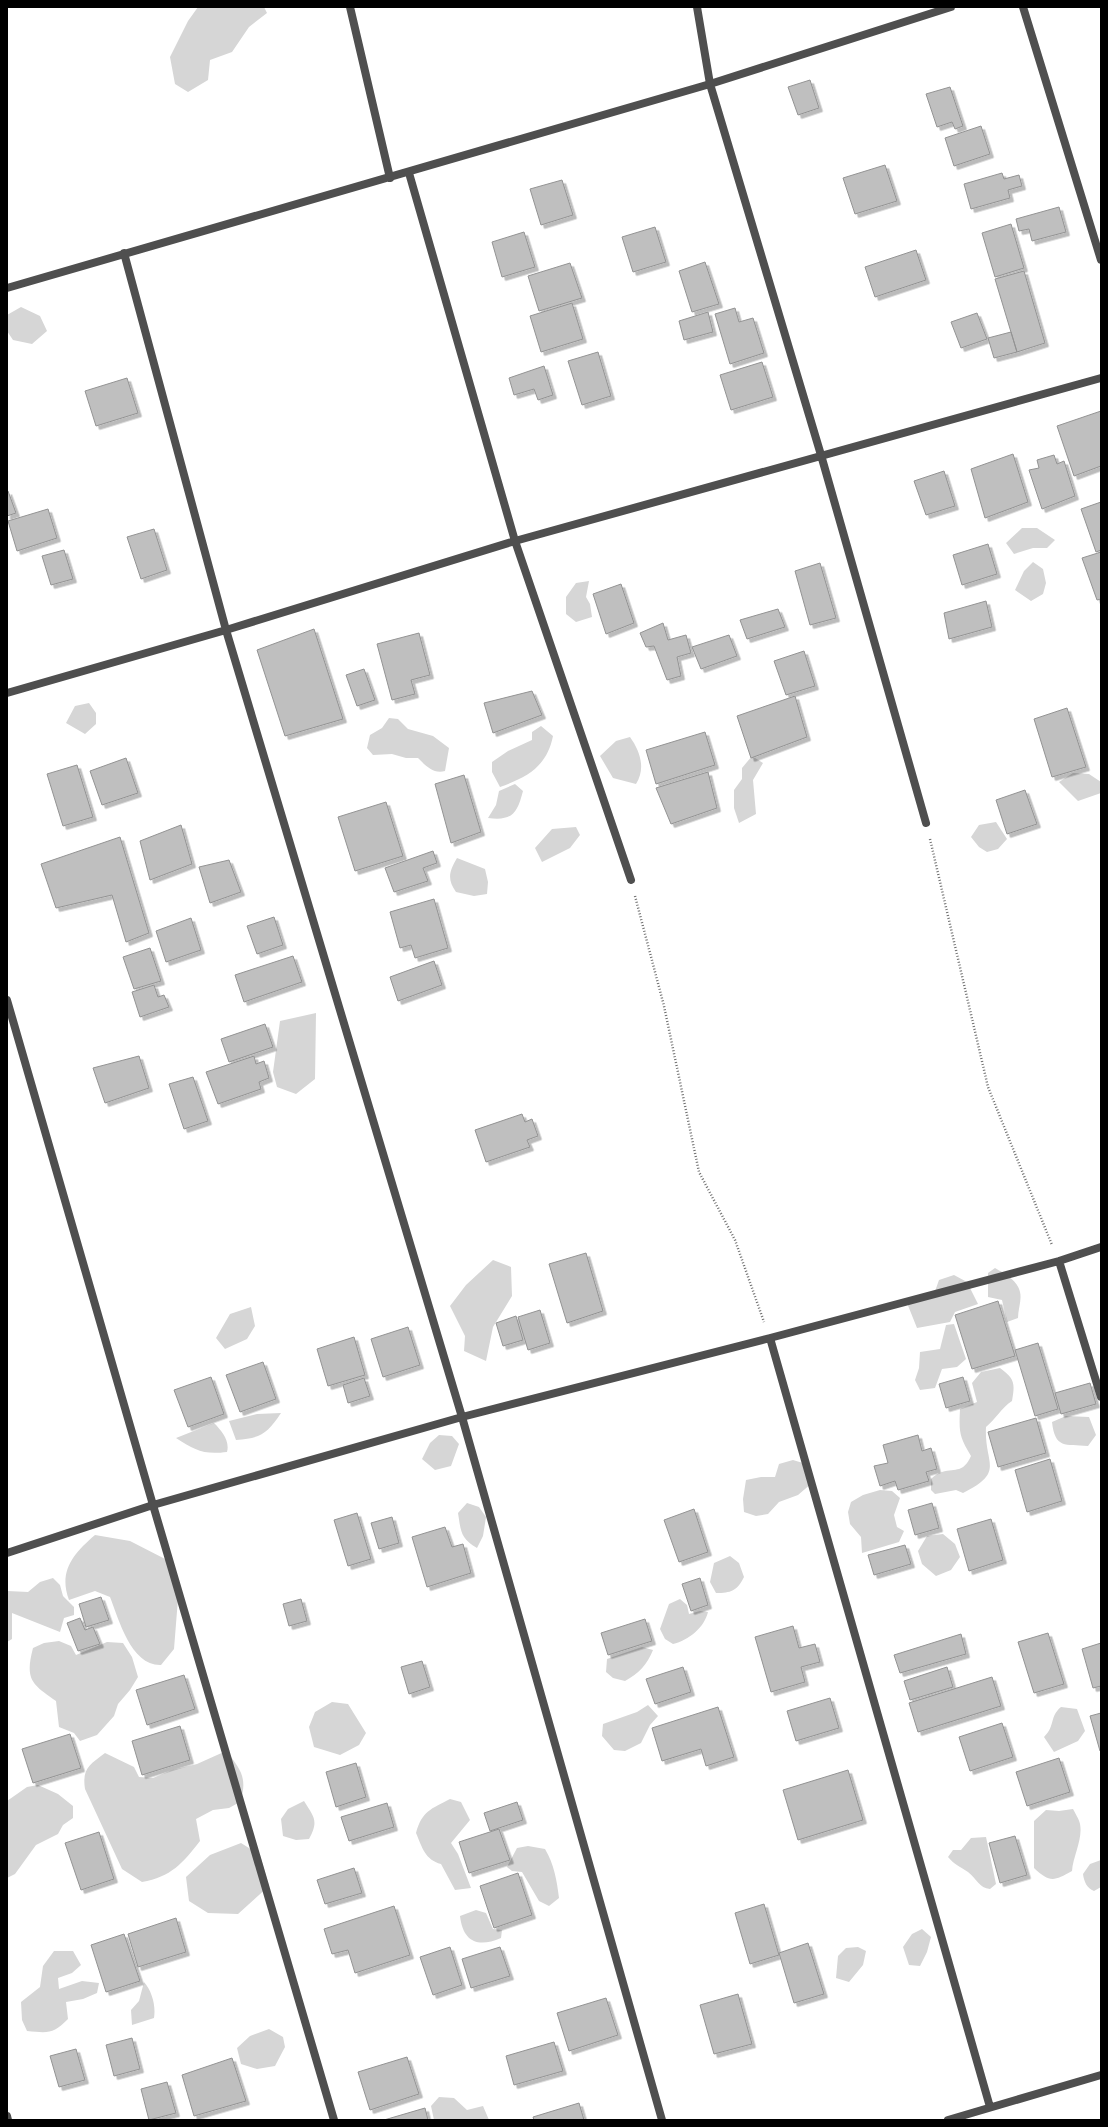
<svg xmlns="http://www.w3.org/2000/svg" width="1108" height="2127" viewBox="0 0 1108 2127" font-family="Mulish,sans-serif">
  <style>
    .green { fill: #d6d6d6 }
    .building { fill: #bfbfbf; stroke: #939393; filter: url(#shadow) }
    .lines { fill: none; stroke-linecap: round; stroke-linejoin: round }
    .path { stroke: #717171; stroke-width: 2.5; stroke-dasharray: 1 2; stroke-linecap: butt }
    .service { stroke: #4f4f4f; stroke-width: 8 }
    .minor { stroke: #4f4f4f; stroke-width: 8 }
  </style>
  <defs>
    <filter id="shadow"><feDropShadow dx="3.5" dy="3.5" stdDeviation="0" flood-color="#0004"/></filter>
  </defs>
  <rect width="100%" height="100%" fill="#fff"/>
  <path class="green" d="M198,7H264L267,13L249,27L232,52L210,60L208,80L188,92L175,84L170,57L188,21Z
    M21,307L40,316L47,331L32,344L13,340L7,331V315Z
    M1022,528H1037L1055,540L1047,548H1033L1014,554L1006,543Z
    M1033,562L1043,569L1046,583L1043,594L1031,601L1015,590L1024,571Z
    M589,581L586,597L590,604L592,617L576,622L566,614V597L576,583Z
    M89,703L96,713V724L85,734L66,723L75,706Z
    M389,718L398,719L408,729L433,736L449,748L445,771C433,774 426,766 418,758H406L392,754L373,755L367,748L370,735L382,728Z
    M541,726L553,736C547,766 528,777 500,787L492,772V762L508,751L532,740V732Z
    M630,737C640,751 646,768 636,784L613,778L600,756L616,741Z
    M752,756L763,763L753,780L756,814L739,823L734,808V790L742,779V768Z
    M1073,773L1089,774L1101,782V793L1078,801L1059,782Z
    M515,784L523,791C517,814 512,821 488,818L496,805L499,791Z
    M996,822L1007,839L998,849L987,852L979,847L971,837L979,825Z
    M576,827L580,835L570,848L542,862L535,848L552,829Z
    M457,858L485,869L488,882L487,894L474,896L456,892C447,879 449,872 457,858Z
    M316,1013L315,1079L296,1094L277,1087L273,1072L280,1021Z
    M493,1260L511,1267L512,1296L493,1327L486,1361L464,1351L465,1336L450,1306L466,1285Z
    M995,1268C1004,1273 1018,1281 1020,1292C1022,1300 1018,1309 1018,1318L1007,1322L1002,1300L988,1297V1273Z
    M954,1275L967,1282L978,1304L955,1312L950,1322L917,1328L907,1303L933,1297L939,1280Z
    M251,1307L255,1326L247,1339L225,1349L216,1338L230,1314Z
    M954,1324L966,1359L957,1367L942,1369L935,1388L920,1390L915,1380L919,1368L920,1352L940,1349L946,1325Z
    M1000,1368C1015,1379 1015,1383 1012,1401C1001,1408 996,1419 986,1427C984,1465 1006,1471 963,1493L956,1490L935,1494L931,1490V1479C934,1476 938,1473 942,1472C957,1468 963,1473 971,1456C959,1436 959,1432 960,1409L977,1402L972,1383L981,1372Z
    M281,1413C267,1434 261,1438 236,1440L229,1421L257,1414Z
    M1066,1416L1089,1417L1096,1435L1088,1446C1065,1444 1055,1449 1052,1422Z
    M214,1423C222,1431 230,1441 227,1452C203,1455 195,1450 176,1438Z
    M439,1435L452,1436L459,1444L451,1466L435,1470L422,1459L430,1443Z
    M793,1460L806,1464L812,1483L798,1495L779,1502L768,1514L756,1516L744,1512L743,1499L746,1480L761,1477H775L779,1464Z
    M880,1490L892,1491L900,1498L894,1515L897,1527L904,1531L899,1542L862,1553L861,1537L850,1524L848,1512L851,1502L863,1495Z
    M467,1503L479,1507L486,1517L483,1536L477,1548C460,1538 461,1531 458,1513Z
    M943,1534L955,1544L960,1557L951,1570L936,1576L922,1564L918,1551L927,1536Z
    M95,1535L130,1541L169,1561L179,1586L174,1649L161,1665C131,1666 119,1620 110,1597L95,1591L69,1600C58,1571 74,1553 95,1535Z
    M730,1556L739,1563L744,1577C737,1591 731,1593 716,1593L710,1582L714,1563Z
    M53,1578L60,1585L63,1596L74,1607V1615L64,1618L60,1632L12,1613V1639L7,1642V1591L28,1592L40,1582Z
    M680,1599L687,1605L689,1614L700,1611L708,1612C704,1628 689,1640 673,1644L665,1639L660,1629L669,1604Z
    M59,1641L71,1646L76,1655L107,1642L123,1643L132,1657L138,1677L130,1690L118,1704L114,1716L97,1735L80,1741L74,1733L59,1727L56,1701C31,1684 25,1679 33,1648L44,1643Z
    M642,1647L653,1650C647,1665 639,1673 625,1681L613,1678L606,1672L607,1659Z
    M332,1702L348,1704L366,1733L359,1745L340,1755L314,1747L309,1727L315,1712Z
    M648,1705L658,1716L650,1725L641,1743L625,1751L614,1750L602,1736L603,1724L637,1712Z
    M1061,1707L1077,1709L1085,1731L1078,1741L1054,1752L1044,1737C1056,1725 1049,1717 1061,1707Z
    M226,1751C241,1769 248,1779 240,1802L229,1808L213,1810L196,1819L200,1841C183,1863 171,1877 142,1882L122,1869L85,1789C82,1769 89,1765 105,1753L134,1767L139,1777L153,1778L172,1770L197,1764Z
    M38,1785L58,1794L73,1806V1818L63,1825L58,1834L36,1845L15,1874L7,1878V1801L27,1787Z
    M450,1799L461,1802L470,1820L451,1843L458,1854L471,1888L455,1890L441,1864C425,1860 422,1847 416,1833C422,1811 431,1809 450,1799Z
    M304,1801C314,1817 319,1821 309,1839L296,1840L283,1836L281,1819L288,1809Z
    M1073,1809C1075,1813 1079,1819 1080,1824C1083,1839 1073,1856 1072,1871C1054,1881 1050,1883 1034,1868V1821L1046,1810L1059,1811Z
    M986,1837L996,1884L990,1889C979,1888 977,1879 968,1872C959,1866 955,1865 948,1857L953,1850H961L971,1838Z
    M241,1843L260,1855L269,1886L238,1914L208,1913L189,1901L186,1877L210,1855Z
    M528,1846L545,1849C554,1864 557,1881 559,1898L549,1906L539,1901L522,1872L512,1871L507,1867L517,1848Z
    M1101,1860V1887L1094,1891C1087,1888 1084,1882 1083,1874L1090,1864Z
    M476,1910L486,1913L493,1929L502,1930L501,1938C478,1948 463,1942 460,1916Z
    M922,1929L931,1937L927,1952L920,1966L909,1965L903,1947L912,1934Z
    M858,1947L866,1951L863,1965L849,1982L836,1978L838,1956L846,1948Z
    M54,1951H73L81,1965L72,1973L58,1978L59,1989L82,1981L99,1983L97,1993L83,1999L66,2002L68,2019C53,2034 49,2033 27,2031L22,2020L21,2002L40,1987L43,1966Z
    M144,1982C152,1991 156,2006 154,2018L132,2025L131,2010L139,2001Z
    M269,2029L283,2037L285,2047L275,2066L257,2069L241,2064L237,2048L250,2036Z
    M439,2097L454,2098L467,2110L483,2106L489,2120H434L431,2106Z"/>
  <path class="building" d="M810,80L819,108L798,115L788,87Z
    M950,87L963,126L955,129L952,122L937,127L926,94Z
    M981,126L990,154L954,166L945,138Z
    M885,165L897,201L855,214L843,178Z
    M1002,173L1004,179L1019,175L1022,186L1008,190L1010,198L971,209L964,184Z
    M562,180L573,215L541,225L530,189Z
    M1059,207L1066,232L1032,241L1029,229L1019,231L1016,219Z
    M1011,224L1024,268L995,277L982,233Z
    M655,227L666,262L633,272L622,237Z
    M524,232L535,267L502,277L492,242Z
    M916,250L926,280L875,297L865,267Z
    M705,262L719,304L692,312L679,271Z
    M570,263L582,298L539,311L528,276Z
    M1024,271L1045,343L1017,352L995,279Z
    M572,303L583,339L541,352L530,316Z
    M735,308L739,322L753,318L764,353L730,364L715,314Z
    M708,312L713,332L684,340L679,321Z
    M977,313L987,339L961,348L951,322Z
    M1011,332L1017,352L994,358L988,338Z
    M598,352L611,396L582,405L568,361Z
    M762,362L773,397L731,410L720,375Z
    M544,366L553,395L538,400L534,389L514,395L509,378Z
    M127,378L138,413L96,426L85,391Z
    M1101,411V466L1074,476L1057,426Z
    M1013,454L1028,502L985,518L971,469Z
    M1054,455L1057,464L1064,461L1075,496L1042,509L1029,470L1039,468L1037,460Z
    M944,471L955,506L926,515L914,481Z
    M8,491L16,513L7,516V492Z
    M1101,502V550L1096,552L1081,509Z
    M48,509L57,538L17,551L8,521Z
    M154,529L167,570L141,579L127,537Z
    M988,544L997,574L962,585L953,555Z
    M64,550L73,579L51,585L42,556Z
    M1101,552V599L1097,600L1082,558Z
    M820,563L836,618L810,625L795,571Z
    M621,584L634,623L606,634L593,594Z
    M986,601L992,627L949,639L944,613Z
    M778,609L785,627L747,639L740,620Z
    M663,623L668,640L686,635L691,653L677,657L681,676L667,680L654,646L646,647L640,633Z
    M314,629L343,719L285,736L257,650Z
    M419,633L430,675L411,680L415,694L392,700L377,644Z
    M729,635L737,656L701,669L692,647Z
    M804,651L815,686L786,695L774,661Z
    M364,669L375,700L357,706L346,675Z
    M532,691L542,715L493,733L484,703Z
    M795,696L807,737L751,758L737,716Z
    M1067,708L1086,767L1052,777L1034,719Z
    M705,732L715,765L656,784L646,750Z
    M126,758L138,793L102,805L90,771Z
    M77,765L93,817L63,826L47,774Z
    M708,772L717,808L671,824L656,788Z
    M464,775L481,832L451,843L435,784Z
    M1025,790L1037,824L1007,834L996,800Z
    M386,802L403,856L355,871L338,817Z
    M181,825L192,864L150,880L140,841Z
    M120,837L149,933L126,942L112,895L56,908L41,864Z
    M433,851L437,863L423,868L428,881L394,892L385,868Z
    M229,860L241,892L210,903L199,867Z
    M434,899L448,948L415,958L411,945L400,948L390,912Z
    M274,917L283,945L257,954L247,926Z
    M191,918L201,950L166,962L156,931Z
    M150,948L161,981L134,989L123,957Z
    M293,956L302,982L244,1002L235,975Z
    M434,961L442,985L398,1001L390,977Z
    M154,985L158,997L164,995L169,1007L140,1017L132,992Z
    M265,1024L273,1047L229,1062L221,1039Z
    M139,1056L149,1088L105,1103L93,1068Z
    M254,1056L256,1064L264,1061L269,1078L259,1082L261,1089L218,1104L206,1072Z
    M193,1077L208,1121L184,1129L169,1084Z
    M522,1114L525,1122L532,1119L538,1136L527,1140L530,1147L486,1162L475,1130Z
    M586,1253L603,1311L567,1323L549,1264Z
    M998,1301L1015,1356L972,1369L955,1315Z
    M540,1310L550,1343L528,1350L518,1317Z
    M516,1316L523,1340L503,1346L496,1323Z
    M408,1327L420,1365L383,1377L371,1339Z
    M354,1337L365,1375L328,1386L317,1349Z
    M1038,1343L1058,1409L1035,1416L1015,1350Z
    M263,1362L276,1399L240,1412L226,1375Z
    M211,1377L224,1414L188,1427L174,1390Z
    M963,1377L970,1401L946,1408L939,1384Z
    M364,1378L370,1396L348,1403L343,1385Z
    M1090,1383L1096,1404L1061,1414L1055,1393Z
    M1036,1418L1046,1453L998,1467L988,1432Z
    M918,1435L922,1451L931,1448L937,1469L926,1472L929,1481L898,1490L895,1481L880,1486L874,1466L888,1463L883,1445Z
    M1050,1459L1062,1501L1027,1512L1015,1470Z
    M932,1503L939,1528L915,1535L908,1510Z
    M694,1509L708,1552L679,1562L664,1520Z
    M357,1513L371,1559L348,1566L334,1520Z
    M392,1517L399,1543L379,1549L371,1523Z
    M991,1519L1003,1560L969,1571L957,1529Z
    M445,1527L452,1547L463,1544L471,1573L427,1587L412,1537Z
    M905,1545L911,1564L874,1575L868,1555Z
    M700,1578L708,1605L691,1611L682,1584Z
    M101,1597L109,1620L86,1627L79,1604Z
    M301,1599L307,1621L289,1626L283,1604Z
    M80,1618L85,1630L93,1627L100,1644L78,1651L67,1623Z
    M645,1619L652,1641L608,1655L601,1633Z
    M793,1626L799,1648L815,1644L820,1662L801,1667L805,1682L771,1692L755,1637Z
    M1048,1633L1064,1684L1034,1693L1018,1642Z
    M961,1634L966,1654L900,1673L894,1655Z
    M1101,1643V1686L1093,1688L1082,1649Z
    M422,1661L430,1687L409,1694L401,1667Z
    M683,1667L691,1692L655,1704L646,1679Z
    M947,1667L953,1687L910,1700L904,1681Z
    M184,1675L195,1709L147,1725L136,1690Z
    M992,1677L1001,1706L918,1732L909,1703Z
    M830,1698L839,1728L796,1741L787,1711Z
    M718,1707L734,1757L706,1766L701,1749L662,1761L652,1728Z
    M1101,1713V1751H1100L1090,1716Z
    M1002,1723L1013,1757L970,1771L959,1737Z
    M180,1726L190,1760L142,1775L132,1741Z
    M70,1734L81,1768L33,1783L22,1749Z
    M1059,1758L1070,1792L1027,1806L1016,1772Z
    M356,1763L366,1797L336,1807L326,1772Z
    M848,1770L863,1820L798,1840L783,1790Z
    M517,1802L523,1820L490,1831L484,1813Z
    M387,1803L394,1827L349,1841L341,1817Z
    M499,1829L510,1860L469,1873L459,1842Z
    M99,1832L114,1879L81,1890L65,1843Z
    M1015,1836L1027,1875L1000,1883L989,1843Z
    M354,1868L362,1893L325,1904L317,1880Z
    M518,1873L532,1915L494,1928L480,1886Z
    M764,1904L779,1955L750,1964L735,1913Z
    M394,1906L410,1955L355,1973L348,1950L332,1954L324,1929Z
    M176,1918L186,1952L138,1967L128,1934Z
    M124,1934L140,1981L106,1992L91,1945Z
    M808,1943L824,1994L794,2003L779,1953Z
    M450,1947L462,1985L433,1995L420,1957Z
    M500,1947L510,1976L471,1988L462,1959Z
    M738,1994L752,2044L714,2054L700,2005Z
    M606,1998L618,2035L569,2051L557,2013Z
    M132,2038L140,2069L114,2076L106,2045Z
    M554,2042L563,2071L514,2085L506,2056Z
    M76,2049L85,2080L59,2087L50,2056Z
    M407,2057L419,2094L370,2110L358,2072Z
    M232,2058L246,2101L194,2116L182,2075Z
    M167,2082L176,2113L149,2120L141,2089Z
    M579,2103L584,2120H534L533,2117Z
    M425,2108L428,2120H384Z"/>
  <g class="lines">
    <path class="path" d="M930,839L988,1087L1052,1245
      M635,896L664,1006L699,1172L735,1240L764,1322"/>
    <path class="service" d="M697,7L710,84"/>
    <path class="minor" d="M350,7L390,178
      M1023,7L1101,260
      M710,84L821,455L926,823
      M409,173L515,541L631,880
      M124,253L226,630L462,1417L662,2120
      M7,288L710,84L951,7
      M7,693L226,630L515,541L1101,378
      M7,1000L153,1505L334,2120
      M1059,1261L1101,1397
      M770,1338L990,2107
      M7,1553L153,1505L462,1417L770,1338L1059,1261L1101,1247
      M7,2116L8,2120
      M948,2120L1101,2075"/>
  </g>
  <rect width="1108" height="2127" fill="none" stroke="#000000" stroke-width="16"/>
</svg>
